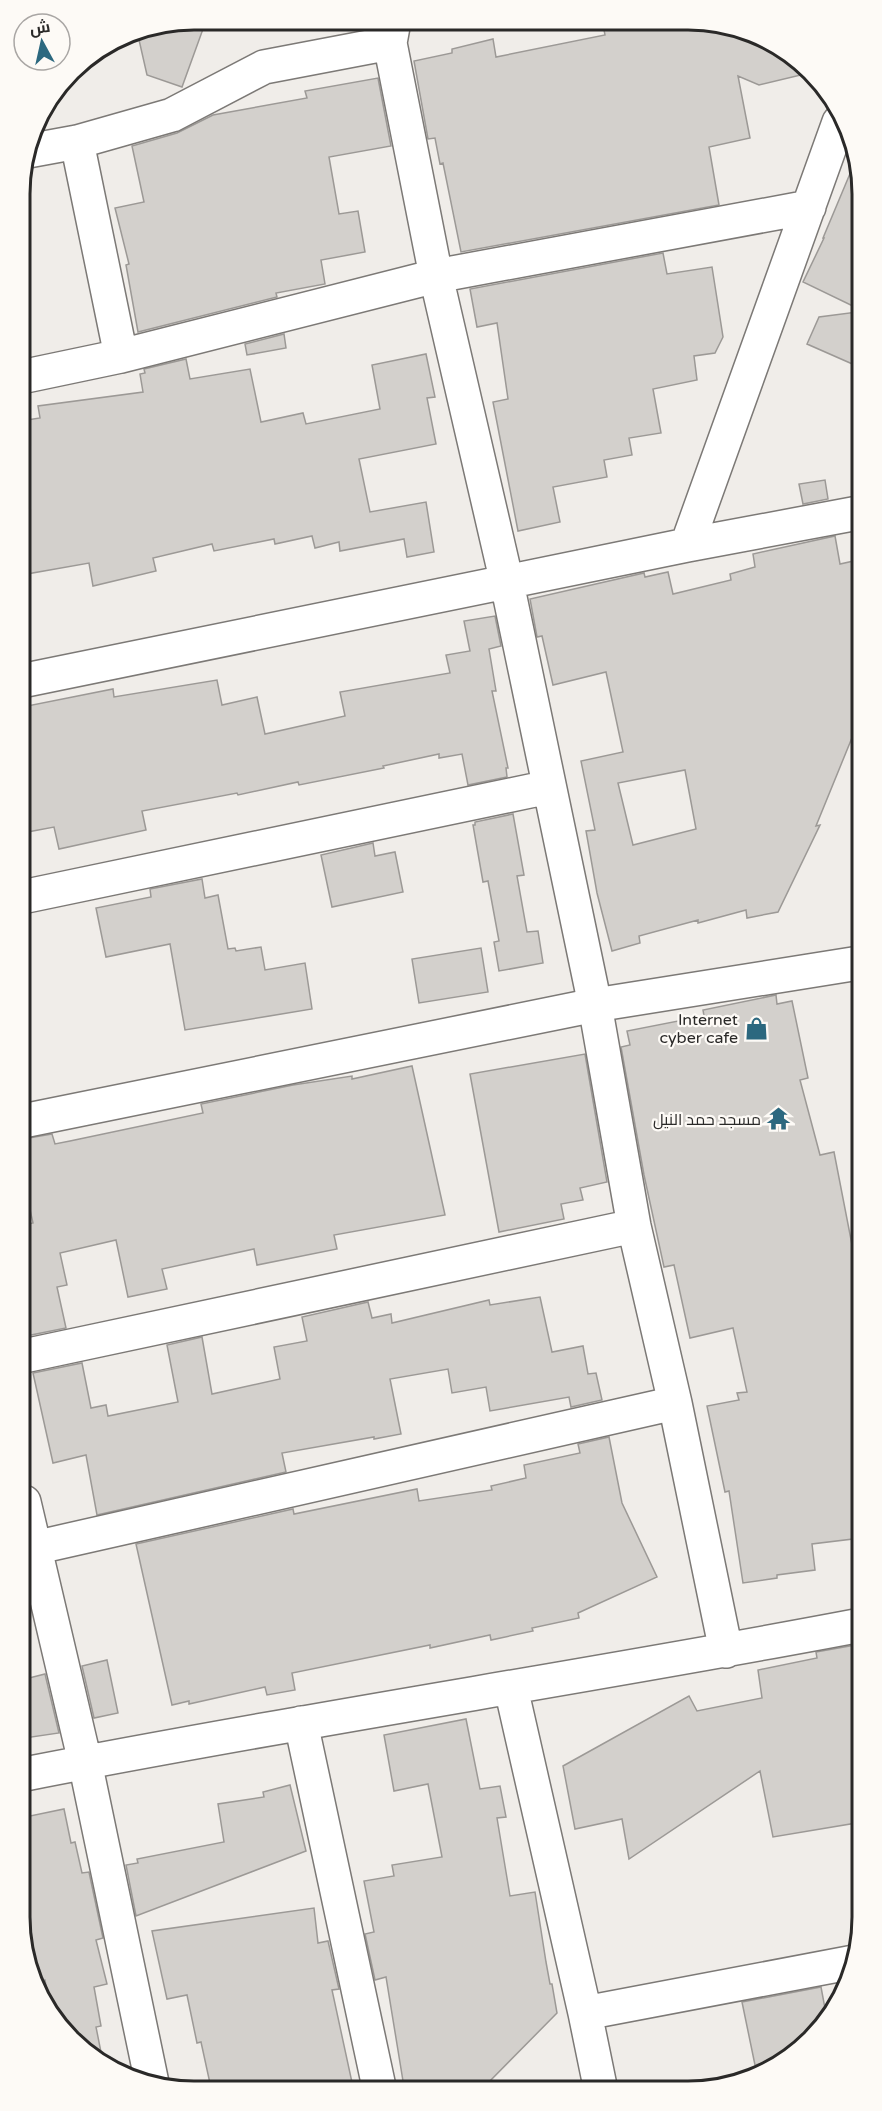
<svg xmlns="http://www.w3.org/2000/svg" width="882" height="2111" viewBox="0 0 882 2111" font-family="'Varela Round',Cairo,sans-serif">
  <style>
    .building { fill: #d3d0cc; stroke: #9c9996; stroke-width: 1.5; fill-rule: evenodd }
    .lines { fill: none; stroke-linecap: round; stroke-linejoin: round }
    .street-casing { stroke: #7c7976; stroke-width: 36 }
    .secondary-casing { stroke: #7c7976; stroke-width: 36 }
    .street { stroke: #fff; stroke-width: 33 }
    .secondary { stroke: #fff; stroke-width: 33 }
    .labels { text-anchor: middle; stroke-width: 4.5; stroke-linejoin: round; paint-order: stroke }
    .poi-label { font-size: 16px; fill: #2a2928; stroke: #fdfaf6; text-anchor: end }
    .rim { fill: none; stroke: #2a2928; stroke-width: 3 }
  </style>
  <rect width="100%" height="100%" fill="#f0ede9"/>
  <path class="building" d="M181,22L203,29L182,87L147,75L137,31Z
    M661,22L721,23L803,63L809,73L759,85L738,76L750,138L709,147L719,205L461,252L443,163L440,164L435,138L428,139L414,61L452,53V49L493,39L496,57L605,35L604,30Z
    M378,78L391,146L329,157L339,214L358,211L365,252L321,260L325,284L276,293L277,297L138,332L126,265L129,264L115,208L144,202L132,146L177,133L213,115L307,98L305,91Z
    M857,157V308L803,282L824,238H823Z
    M663,253L667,274L712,267L723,337L715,353L694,356L697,380L653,389L661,433L629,438L632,455L604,460L607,477L553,487L560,522L518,531L493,402L508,399L497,323L477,327L470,289Z
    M857,312V366L807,344L819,317Z
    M284,334L286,348L247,355L245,344Z
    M426,354L435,397L427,398L436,444L359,459L370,512L426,502L434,552L407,557L404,539L340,551L339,542L315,548L312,536L275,544L274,539L214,551L212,544L153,558L156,571L93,586L89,563L21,575V421L40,418L38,406L143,392L140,374L145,373L144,369L186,359L190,379L250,369L261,422L303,413L306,424L380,409L372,365Z
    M825,480L828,499L803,504L799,484Z
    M835,536L840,564L858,560V723L816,826L820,825L778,912L747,918L746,910L698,923V920L639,936L640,943L612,951L597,893L586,831L595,830L581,761L623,752L606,672L553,685L542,636L537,637L530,599L644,573L645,577L668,572L673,594L731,580L730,574L755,567L753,554ZM685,770L696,829L633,845L618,783Z
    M495,616L501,646L489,649L496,691H492L508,768H506L507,777L468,785L462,754L439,758V754L383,766L384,768L299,785L298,782L238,795L237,793L142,811L146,830L59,849L54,827L22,833V707L113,689L114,697L217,680L222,705L257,697L265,734L345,716L340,692L450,673L446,655L470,651L464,621Z
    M513,814L524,875L517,876L527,932L538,931L543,963L499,971L494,942L499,941L488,881L483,882L473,825H475V822Z
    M373,843L375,856L395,852L403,892L332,907L321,855Z
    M202,879L205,898L218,895L228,949L235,948L236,951L261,947L265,970L305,963L312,1009L185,1030L170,944L106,957L96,908L151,897L150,889Z
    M481,948L488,992L419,1003L412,959Z
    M776,995L777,1004L792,1001L808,1078L800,1080L820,1155L834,1152L860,1286L861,1538L812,1544L815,1570L777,1575V1578L743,1583L729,1491L725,1492L707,1406L739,1400L737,1393L747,1392L733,1328L690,1338L674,1265L664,1267L644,1175L621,1047L630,1045L627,1031L704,1016L703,1010Z
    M585,1054L607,1182L580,1188L583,1200L561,1204L564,1219L499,1232L470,1074Z
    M412,1066L445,1215L334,1235L337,1249L257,1265L254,1249L162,1269L167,1289L128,1297L116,1240L60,1253L67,1285L57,1287L66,1328L26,1336L23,1321V1225L33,1223L23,1179V1139L52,1134L55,1144L70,1141L203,1113L201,1104L293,1085L352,1076V1079Z
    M540,1297L552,1352L583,1346L588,1374L596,1373L602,1400L571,1407L569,1397L490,1411L486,1387L452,1393L448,1369L390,1379L401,1434L374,1439V1437L282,1453L286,1472L97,1515L86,1455L53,1463L33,1373L82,1363L91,1408L106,1405L108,1416L178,1402L167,1345L202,1337L212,1394L280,1379L274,1347L307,1341L302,1317L368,1302L372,1318L391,1314L392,1323L489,1300L490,1305Z
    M609,1437L622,1503L657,1577L578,1613L579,1618L532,1628L533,1631L491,1640L490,1635L430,1648V1645L292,1673L295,1690L267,1695L265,1687L189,1704V1701L172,1705L136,1544L293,1509L294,1514L417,1489L419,1501L492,1490L491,1486L526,1478L524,1465L580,1453L578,1444Z
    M861,1644L862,1822L773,1837L760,1771L629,1859L622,1819L575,1829L563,1766L689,1696L697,1711L762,1698L758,1670L817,1658L816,1652Z
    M107,1660L118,1713L94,1718L82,1666Z
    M45,1674L59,1733L25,1738V1679Z
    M466,1719L480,1789L500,1786L506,1817L497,1818L510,1896L535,1892L546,1962L550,1984H552L557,2013L484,2087H404L386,1977L375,1980L365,1934L374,1932L364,1881L394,1876L392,1865L442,1857L428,1784L394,1791L384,1735Z
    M290,1785L306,1851L136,1916L126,1865L138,1863L137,1859L224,1842L218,1804L264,1797L263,1792Z
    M64,1809L71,1843L75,1842L82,1873L89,1872L103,1938L96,1940L107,1984L94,1987L101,2026L96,2027L102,2057L71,2041L49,2003L45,1980L37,1981L25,1962V1817Z
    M314,1908L318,1943L328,1941L339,1989L332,1990L353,2087L211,2088L201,2042L197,2043L187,1995L167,1999L152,1931Z
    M821,1987L827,2019L819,2032L775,2068L766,2072L764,2063L755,2065L742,2002Z"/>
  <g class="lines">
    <defs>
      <path id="street" d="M390,43L436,276L507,583L595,1005L634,1226L675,1403L726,1651
        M77,142L121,356
        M28,151L77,142L172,115L264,67L390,43L394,21
        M21,377L121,356L436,276L809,207
        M687,545L839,122
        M21,681L687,545L858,513
        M22,897L549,787
        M24,1356L634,1226
        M24,1502L85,1762L152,2083
        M34,1548L675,1403
        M511,1688L585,2013L600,2086
        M301,1723L379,2087
        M25,1774C303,1719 583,1678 861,1625
        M585,2013L854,1962"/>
      <path id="secondary" d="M23,1121L595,1005L859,963"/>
    </defs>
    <use href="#street" class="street-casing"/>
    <use href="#secondary" class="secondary-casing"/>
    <use href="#street" class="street"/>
    <use href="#secondary" class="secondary"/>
  </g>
  <defs>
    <symbol id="shop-bare" viewBox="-9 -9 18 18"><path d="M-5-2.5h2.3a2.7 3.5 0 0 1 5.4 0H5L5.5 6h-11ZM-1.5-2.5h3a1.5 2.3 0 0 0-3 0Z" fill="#2c687f" stroke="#fdfaf6" stroke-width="2.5" paint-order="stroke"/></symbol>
    <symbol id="temple-bare" viewBox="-9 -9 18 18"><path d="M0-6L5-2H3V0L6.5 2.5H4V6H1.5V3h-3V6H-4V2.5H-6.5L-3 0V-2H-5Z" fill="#2c687f" stroke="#fdfaf6" stroke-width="2.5" paint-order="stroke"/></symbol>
  </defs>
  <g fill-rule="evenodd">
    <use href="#shop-bare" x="740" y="1012" width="33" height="33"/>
    <use href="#temple-bare" x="762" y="1102" width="33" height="33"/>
  </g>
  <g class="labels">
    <g class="poi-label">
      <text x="738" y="1025">Internet<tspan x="738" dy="18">cyber cafe</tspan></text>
      <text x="761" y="1125">مسجد حمد النيل</text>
    </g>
  </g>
  <path d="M0 0H882V2111H0ZM194 30H688A164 164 0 0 1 852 194V1917A164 164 0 0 1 688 2081H194A164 164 0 0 1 30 1917V194A164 164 0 0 1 194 30Z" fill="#fdfaf6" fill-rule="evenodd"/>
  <path class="rim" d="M194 30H688A164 164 0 0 1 852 194V1917A164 164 0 0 1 688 2081H194A164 164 0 0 1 30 1917V194A164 164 0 0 1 194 30Z"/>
  <g transform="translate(42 42) rotate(352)"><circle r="28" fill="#fdfaf6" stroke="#a9a6a4" stroke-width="1.5"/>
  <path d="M0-4.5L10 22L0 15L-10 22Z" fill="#2c687f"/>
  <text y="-9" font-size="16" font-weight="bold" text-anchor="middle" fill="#2a2928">ش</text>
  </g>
</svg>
